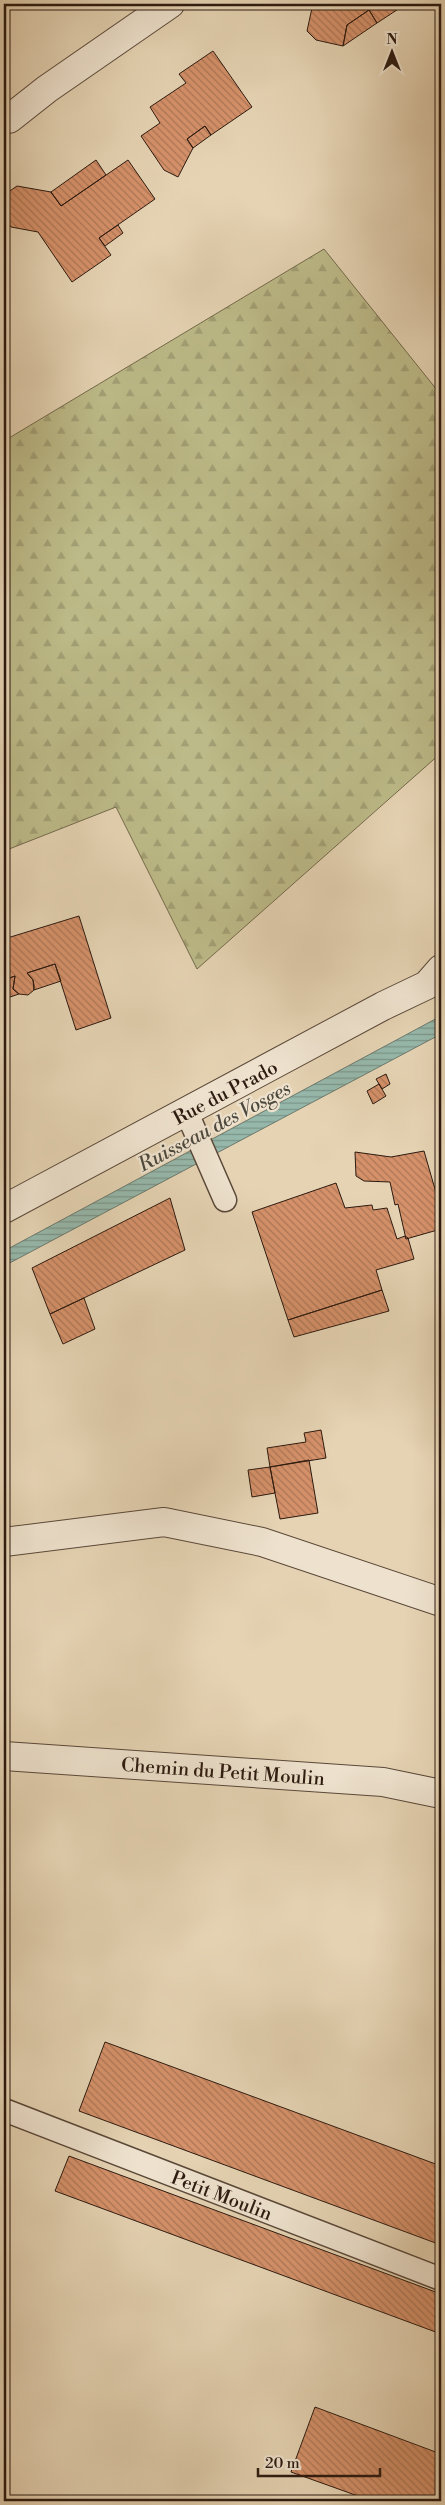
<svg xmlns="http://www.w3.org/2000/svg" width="445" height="2505" viewBox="0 0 445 2505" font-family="'Libre Bodoni',serif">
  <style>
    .forest { fill: url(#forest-firs); stroke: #746a4c }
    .water { fill: url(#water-rules); stroke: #6c796d }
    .building { fill: url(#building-back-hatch); stroke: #2c1a10 }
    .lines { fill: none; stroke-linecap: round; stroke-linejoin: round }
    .lane-casing { stroke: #5a4839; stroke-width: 25 }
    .street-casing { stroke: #5a4839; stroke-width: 30 }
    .lane { stroke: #eee2ce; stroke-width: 22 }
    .street { stroke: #eee2ce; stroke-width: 28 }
    .labels { text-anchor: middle; stroke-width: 4.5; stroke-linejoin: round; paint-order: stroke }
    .street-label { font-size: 19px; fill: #2c1a10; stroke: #eee2ce }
    .water-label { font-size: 20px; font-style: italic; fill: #4c493e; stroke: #eee2ce }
  </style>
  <defs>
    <pattern id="forest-firs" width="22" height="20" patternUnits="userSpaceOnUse" patternTransform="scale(1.25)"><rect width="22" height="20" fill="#bcba88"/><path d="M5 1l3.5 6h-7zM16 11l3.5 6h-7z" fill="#a29f74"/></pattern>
    <pattern id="water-rules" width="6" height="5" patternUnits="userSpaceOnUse" patternTransform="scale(1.25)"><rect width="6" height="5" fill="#96b8ab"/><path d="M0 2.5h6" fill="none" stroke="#7b958a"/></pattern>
    <pattern id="building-back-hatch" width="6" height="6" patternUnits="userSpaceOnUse" patternTransform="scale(1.25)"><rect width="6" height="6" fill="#d5916a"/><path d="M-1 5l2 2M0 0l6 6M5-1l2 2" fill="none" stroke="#ad7656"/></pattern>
  </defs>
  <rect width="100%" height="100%" fill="#e5d3b3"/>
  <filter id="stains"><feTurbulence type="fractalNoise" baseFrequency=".004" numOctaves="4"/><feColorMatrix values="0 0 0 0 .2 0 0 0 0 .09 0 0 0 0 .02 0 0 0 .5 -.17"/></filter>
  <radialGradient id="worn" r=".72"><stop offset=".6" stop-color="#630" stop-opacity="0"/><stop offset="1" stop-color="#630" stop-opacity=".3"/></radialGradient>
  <path class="forest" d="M324,249L441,395V753L197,969L116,807L4,851V441Z"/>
  <path class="water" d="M441,1016V1034L4,1266V1251Z"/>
  <path class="building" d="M319,4H406L377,23L369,10L347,25L343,46L316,40L307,31L312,8Z
    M369,10L377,23L343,46L347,25Z
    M213,51L252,107L211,135L205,126L187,139L193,148L178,177L164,170L141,136L160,123L150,107L186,83L179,74Z
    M205,126L211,135L193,148L187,139Z
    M96,160L106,175L61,206L51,192Z
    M128,160L155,199L99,238L111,255L72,282L38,232L11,227L4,217V195L17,186L51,192L61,206Z
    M118,225L123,233L105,246L99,238Z
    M79,916L111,1018L76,1030L55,964L27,973L33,980L34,985V990L28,995L19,994L13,989L15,976L4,980V939Z
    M55,964L61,981L34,990L33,980L27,973Z
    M15,976L13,989L19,994L4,999V980Z
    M386,1074L390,1084L382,1089L376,1079Z
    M379,1084L386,1096L373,1104L367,1091Z
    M424,1151L441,1210V1229L406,1239L398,1204L395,1205L390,1182L364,1181L356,1176L355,1152L391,1157Z
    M336,1183L345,1208L372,1205L373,1210L387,1208L397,1239L405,1236L408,1238L414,1259L376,1270L382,1290L288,1320L252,1212Z
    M170,1198L185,1250L50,1314L32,1268Z
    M382,1290L389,1311L294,1337L288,1320Z
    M84,1298L95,1329L63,1344L50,1314Z
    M321,1430L326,1458L270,1467L267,1448L306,1442L304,1433Z
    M309,1460L318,1513L280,1519L270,1467Z
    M270,1467L275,1493L252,1497L248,1470Z
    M105,2042L441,2166V2245L79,2111Z
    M69,2156L441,2294V2334L55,2191Z
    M315,2407L441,2454V2501H372L291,2472Z"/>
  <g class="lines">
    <defs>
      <path id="lane" d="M187,1113L225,1200
        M4,2110L441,2279"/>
      <path id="street" d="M9,119L47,89L170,4
        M4,1209L383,1006L427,985L441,969
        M4,1542L164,1522L262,1542L441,1602
        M4,1756L383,1782L441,1794"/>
    </defs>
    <use href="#lane" class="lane-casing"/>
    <use href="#street" class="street-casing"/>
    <use href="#lane" class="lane"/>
    <use href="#street" class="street"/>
  </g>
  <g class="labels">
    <g class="street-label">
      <text transform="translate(225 1092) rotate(-28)" y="7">Rue du Prado</text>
      <text transform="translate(223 1771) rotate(4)" y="7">Chemin du Petit Moulin</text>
      <text transform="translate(222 2195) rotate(21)" y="7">Petit Moulin</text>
    </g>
    <g class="water-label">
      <text transform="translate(214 1126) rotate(-28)" y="7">Ruisseau des Vosges</text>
    </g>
  </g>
  <rect width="445" height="2505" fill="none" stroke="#e5d3b3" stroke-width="20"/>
  <rect x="5" y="5" width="435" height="2495" fill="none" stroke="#2c1a10" stroke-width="2.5"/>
  <rect x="10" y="10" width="425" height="2485" fill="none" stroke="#2c1a10"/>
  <g transform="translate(392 52)" stroke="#eee2ce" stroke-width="4" paint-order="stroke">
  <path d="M0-4L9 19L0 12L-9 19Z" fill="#2c1a10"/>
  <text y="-8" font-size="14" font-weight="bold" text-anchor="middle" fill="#2c1a10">N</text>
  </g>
  <path d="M258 2468v8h122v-8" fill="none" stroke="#2c1a10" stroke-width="2.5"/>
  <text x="265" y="2468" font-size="15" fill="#2c1a10" stroke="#eee2ce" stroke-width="4" paint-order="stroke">20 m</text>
  <rect width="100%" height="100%" filter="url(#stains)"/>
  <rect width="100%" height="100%" fill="url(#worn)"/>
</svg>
